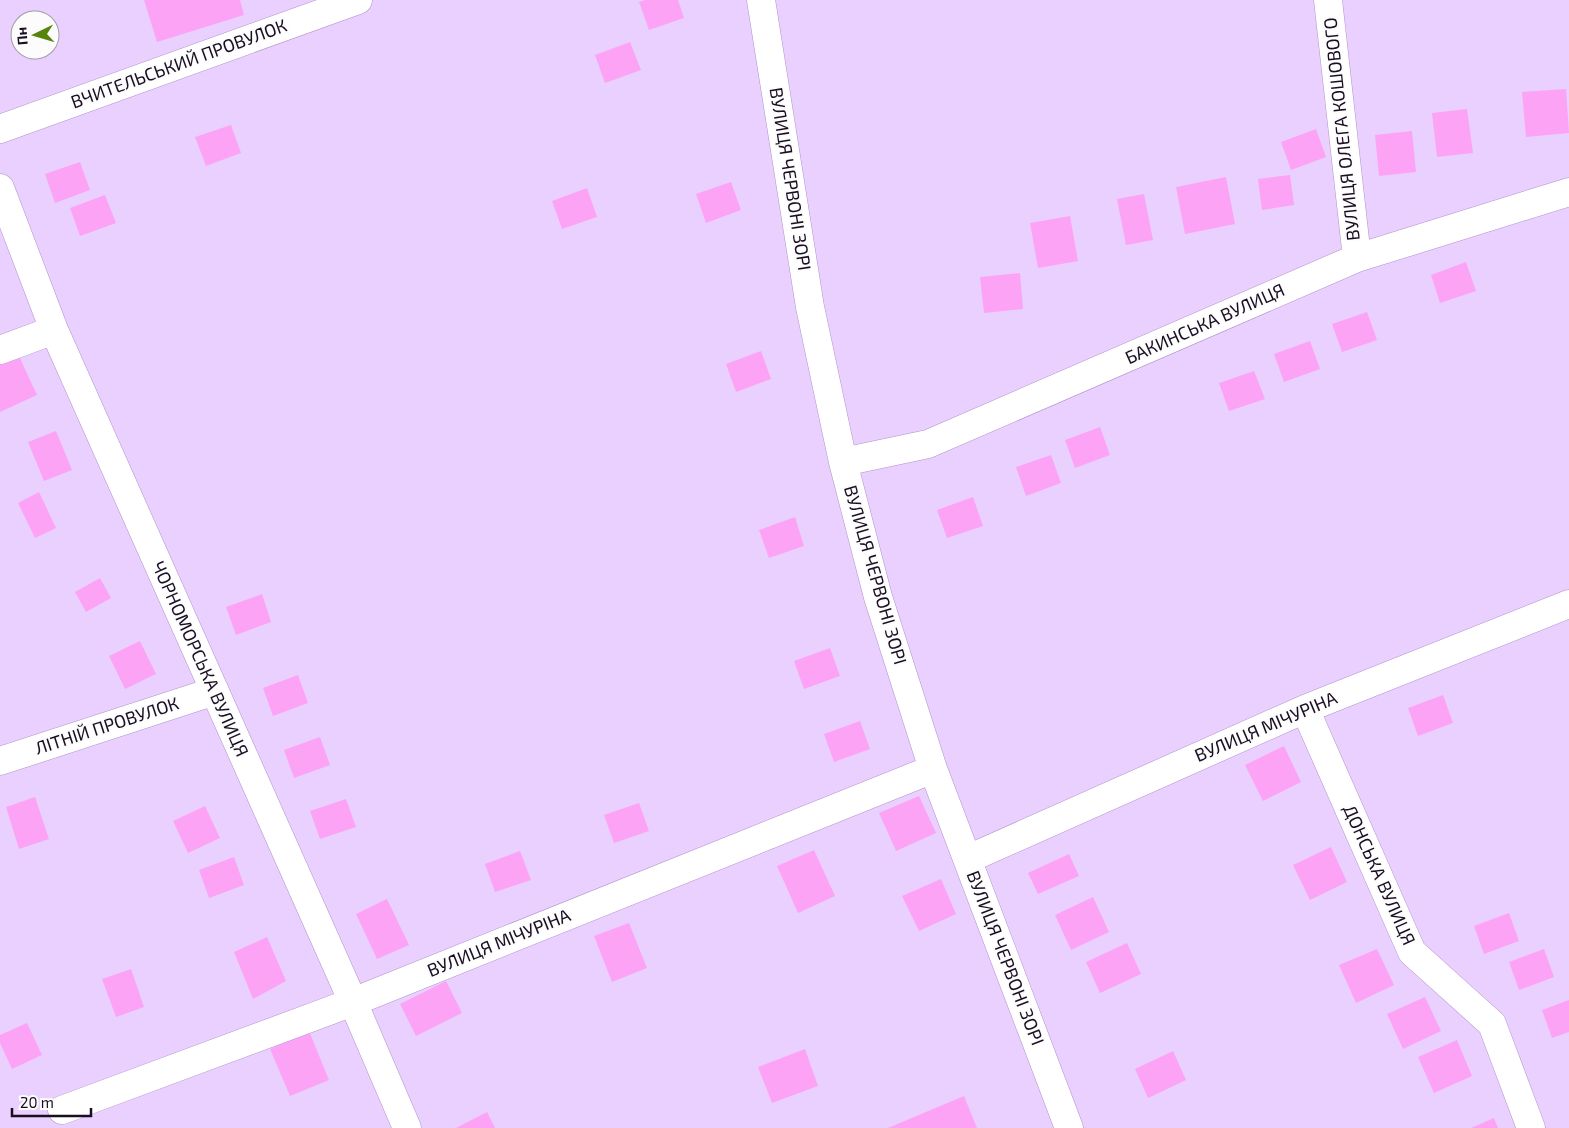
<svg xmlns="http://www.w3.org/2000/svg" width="1569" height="1128" viewBox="0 0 1569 1128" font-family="'Exo 2',sans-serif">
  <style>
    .building { fill: #fca3f6 }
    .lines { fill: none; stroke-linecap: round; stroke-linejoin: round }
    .minor-casing { stroke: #b092c9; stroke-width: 29 }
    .minor { stroke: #fff; stroke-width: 28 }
    .labels { text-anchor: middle; stroke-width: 4; stroke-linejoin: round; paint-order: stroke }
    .street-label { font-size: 18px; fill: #190e22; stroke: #fcfcfc }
  </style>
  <rect width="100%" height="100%" fill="#e9d0fe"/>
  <path class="building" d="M144,0H240L244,15L157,42Z
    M645,0H678L684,18L649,30L639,2Z
    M630,42L641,70L605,83L595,55Z
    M1566,89L1569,133L1526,137L1522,92Z
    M1467,109L1473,153L1437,157L1432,113Z
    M231,125L241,153L206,166L195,137Z
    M1316,129L1326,157L1291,170L1281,142Z
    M1412,131L1416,172L1379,176L1375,135Z
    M80,162L90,190L55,203L45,174Z
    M1290,175L1294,205L1262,210L1258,179Z
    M1226,177L1235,224L1185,234L1176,187Z
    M731,182L741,210L706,223L696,194Z
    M587,188L597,217L562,229L552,201Z
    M1144,194L1153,240L1126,245L1117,199Z
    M105,195L116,223L80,236L70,208Z
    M1070,216L1078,261L1038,268L1030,223Z
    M1466,262L1476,291L1440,303L1431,275Z
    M1020,273L1023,309L984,313L980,277Z
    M1367,312L1377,340L1342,352L1332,324Z
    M1310,341L1320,369L1284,382L1274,354Z
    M761,351L771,379L736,392L726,364Z
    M19,356L37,395L0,412V365Z
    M1254,371L1265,399L1229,411L1219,383Z
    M1100,427L1110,455L1075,468L1065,440Z
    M56,431L72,470L44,481L28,442Z
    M1051,455L1061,483L1026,496L1016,467Z
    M39,492L56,528L35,538L18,503Z
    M973,497L983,526L947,538L937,510Z
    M795,517L804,546L769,558L759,530Z
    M100,578L111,598L86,612L75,592Z
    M262,594L271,622L236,635L226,607Z
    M140,641L156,674L125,689L109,656Z
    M830,648L840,676L804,689L794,661Z
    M298,675L308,703L273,716L263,688Z
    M1443,695L1453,723L1418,736L1408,708Z
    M860,721L870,749L834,762L824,734Z
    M320,737L330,765L294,778L284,750Z
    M1284,746L1301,782L1263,801L1245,765Z
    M919,796L936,833L896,851L879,813Z
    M35,797L49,839L19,849L6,807Z
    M346,799L356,827L320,839L310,811Z
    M639,803L649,831L614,843L604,815Z
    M205,806L220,838L188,853L173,821Z
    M1331,847L1347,882L1310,900L1293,865Z
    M814,850L835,896L798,913L777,866Z
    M520,851L531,880L495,892L485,864Z
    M1069,854L1079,876L1038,894L1028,873Z
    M234,857L244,885L209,898L199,870Z
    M941,879L956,914L919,931L902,896Z
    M1093,897L1109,932L1071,950L1055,915Z
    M387,899L409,945L377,959L356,914Z
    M1509,913L1519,941L1484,954L1474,926Z
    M629,923L647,968L612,982L594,936Z
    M267,937L286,981L253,999L234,952Z
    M1127,943L1141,974L1100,993L1086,962Z
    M1377,949L1394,985L1356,1003L1339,965Z
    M1544,949L1554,977L1519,990L1509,962Z
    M131,969L144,1007L116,1017L102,979Z
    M446,981L462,1013L416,1036L400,1004Z
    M1425,997L1441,1031L1403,1049L1387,1014Z
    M1569,1000V1032L1552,1038L1542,1010Z
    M27,1023L42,1055L12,1069L0,1043V1035Z
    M309,1031L329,1080L290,1096L270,1049Z
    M1457,1040L1472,1076L1434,1093L1418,1057Z
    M805,1049L818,1086L772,1103L758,1067Z
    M1173,1051L1186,1080L1148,1098L1135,1069Z
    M964,1096L977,1128H888Z
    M487,1112L495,1128H456Z
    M1494,1118L1498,1128H1471Z"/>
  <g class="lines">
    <defs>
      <path id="minor" d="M761,0L810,307L843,462L878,597L933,769L1069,1128
        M1328,0L1357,258
        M0,129L358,0
        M0,188L54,330L353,1002L407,1128
        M0,350L54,330
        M843,462L928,444L1357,258L1569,192
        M1305,709L1412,952L1492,1024L1531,1128
        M0,761L215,691
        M968,859L1305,709L1569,604
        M62,1110L353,1002L933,769"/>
    </defs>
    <use href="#minor" class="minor-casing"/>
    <use href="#minor" class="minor"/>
  </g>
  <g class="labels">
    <g class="street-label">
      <text transform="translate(179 64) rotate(-20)" y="6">ВЧИТЕЛЬСЬКИЙ ПРОВУЛОК</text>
      <text transform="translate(1342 129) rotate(-96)" y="6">ВУЛИЦЯ ОЛЕГА КОШОВОГО</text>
      <text transform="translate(790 179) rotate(81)" y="6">ВУЛИЦЯ ЧЕРВОНІ ЗОРІ</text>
      <text transform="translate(1205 324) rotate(-24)" y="6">БАКИНСЬКА ВУЛИЦЯ</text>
      <text transform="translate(875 575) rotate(74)" y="6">ВУЛИЦЯ ЧЕРВОНІ ЗОРІ</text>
      <text transform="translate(200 659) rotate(66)" y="6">ЧОРНОМОРСЬКА ВУЛИЦЯ</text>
      <text transform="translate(107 726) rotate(-18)" y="6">ЛІТНІЙ ПРОВУЛОК</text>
      <text transform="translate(1266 727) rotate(-23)" y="6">ВУЛИЦЯ МІЧУРІНА</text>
      <text transform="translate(1379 875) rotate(66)" y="6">ДОНСЬКА ВУЛИЦЯ</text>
      <text transform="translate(499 943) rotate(-22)" y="6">ВУЛИЦЯ МІЧУРІНА</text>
      <text transform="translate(1005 958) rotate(69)" y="6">ВУЛИЦЯ ЧЕРВОНІ ЗОРІ</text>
    </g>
  </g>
  <g transform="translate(35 35) rotate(265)"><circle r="24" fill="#fcfcfc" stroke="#a19da5"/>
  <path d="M0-4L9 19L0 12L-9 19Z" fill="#58830c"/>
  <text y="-8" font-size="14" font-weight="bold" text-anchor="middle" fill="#190e22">Пн</text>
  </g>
  <path d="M12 1108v8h79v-8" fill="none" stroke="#190e22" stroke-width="2.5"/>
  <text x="20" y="1108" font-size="15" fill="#190e22" stroke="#fcfcfc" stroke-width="4" paint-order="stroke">20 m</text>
</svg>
